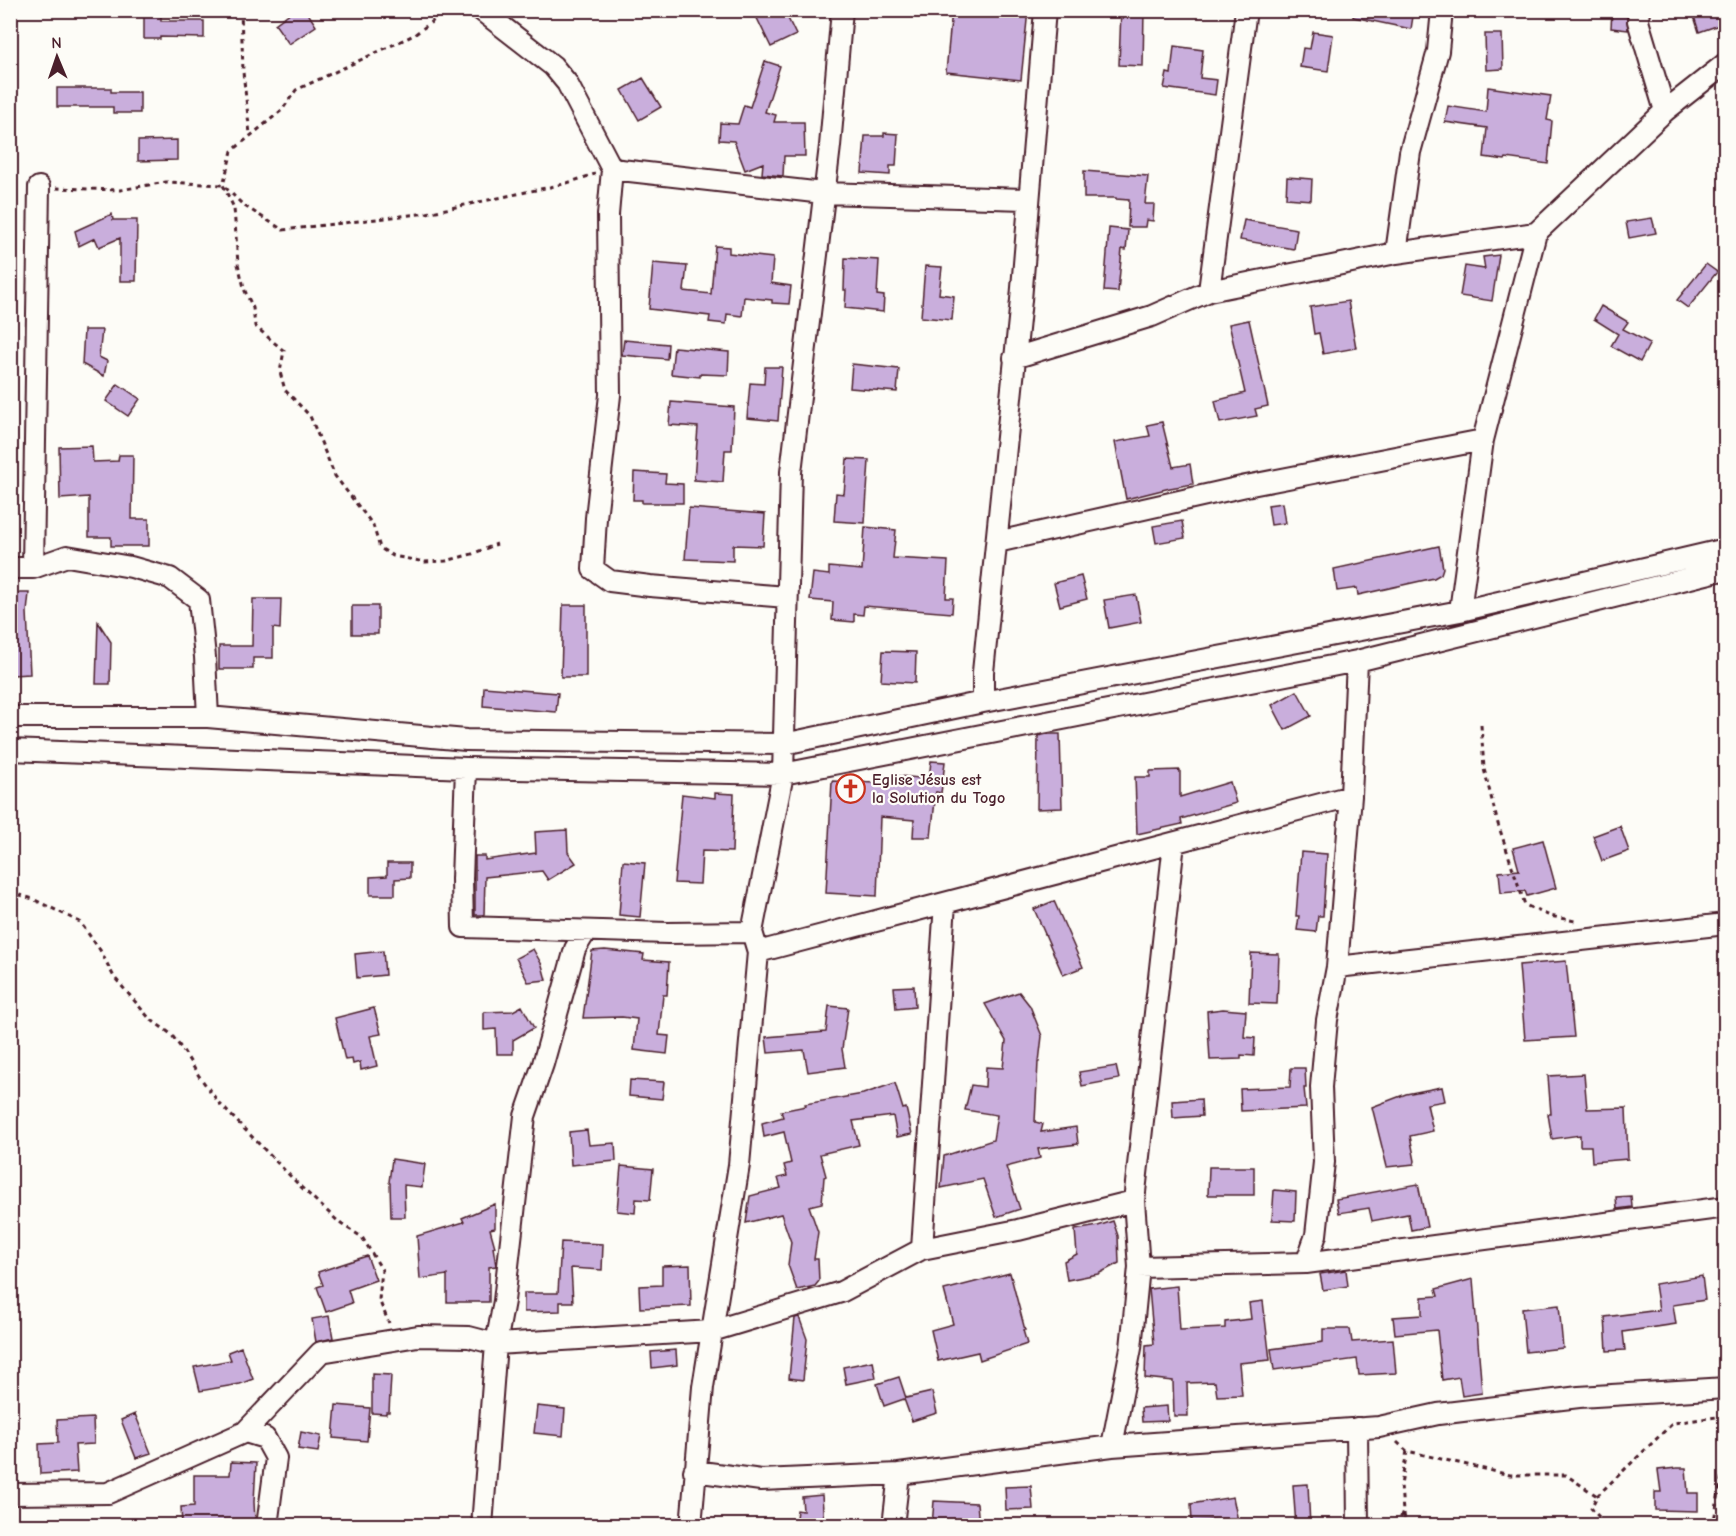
<svg xmlns="http://www.w3.org/2000/svg" width="1736" height="1536" viewBox="0 0 1736 1536" font-family="'Comic Neue',sans-serif">
  <style>
    .building { fill: #c9aedc; stroke: #4a1f2b; stroke-width: 1.5 }
    .lines { fill: none; stroke-linecap: round; stroke-linejoin: round }
    .minor-casing { stroke: #4a1f2b; stroke-width: 24 }
    .path { stroke: #4a1f2b; stroke-width: 3; stroke-dasharray: 4.5 4.5; stroke-linecap: butt }
    .minor { stroke: #fdfcf7; stroke-width: 20 }
    .labels { text-anchor: middle; stroke-width: 4.5; stroke-linejoin: round; paint-order: stroke }
    .poi-label { font-size: 16px; font-weight: bold; fill: #4a1f2b; stroke: #fdfcf7; text-anchor: start }
  </style>
  <rect width="100%" height="100%" fill="#fdfcf7"/>
  <filter id="ink" filterUnits="userSpaceOnUse"><feTurbulence type="fractalNoise" baseFrequency=".0167" numOctaves="2"/><feDisplacementMap in="SourceGraphic" scale="12" xChannelSelector="R" yChannelSelector="G"/><feConvolveMatrix kernelMatrix="1 2 1 2 8 2 1 2 1" color-interpolation-filters="sRGB"/></filter>
  <g filter="url(#ink)">
    <path class="building" d="M294,10H306L316,26L289,44L275,24Z
      M753,10H784L796,35L771,47Z
      M952,10H1028L1021,80L946,72Z
      M1121,10H1144L1143,66L1119,65Z
      M1354,10H1414L1411,29L1353,17Z
      M1692,10H1721L1725,23L1699,32Z
      M1612,11L1627,13L1628,30L1611,28Z
      M144,12H161V21H204V38L160,37V39H144Z
      M1313,32L1333,35L1328,71L1300,67L1303,48L1310,49Z
      M1485,34H1502L1503,69L1486,70Z
      M1174,46L1203,50L1200,78L1217,80L1215,95L1164,88L1167,73L1171,74Z
      M765,61L780,66L765,112L776,115L774,122H804L805,156H784L783,176L762,174L763,163L745,170L734,141L719,140L720,123L738,124L744,105L750,107Z
      M643,78L661,107L639,120L622,90Z
      M1488,87L1551,96L1547,120L1552,121L1548,164L1506,158L1505,160L1484,157L1487,128L1445,122L1448,106L1486,112Z
      M57,88H111V92H140V113H113V107H57Z
      M884,133L898,134L896,166H890V175L862,173L865,136H884Z
      M177,140V160L138,161V141Z
      M1084,171L1148,176L1145,204H1154L1153,221L1146,220L1145,227H1128L1129,200L1116,199V198H1084Z
      M1287,177L1312,179L1311,200L1286,198Z
      M112,214L113,220H137L136,281H120V238L99,247L95,238L79,246L75,231Z
      M1652,218L1656,233L1629,238L1626,222Z
      M1244,220L1297,229L1294,249L1240,240Z
      M1109,228L1128,230L1126,250L1122,249L1118,292L1104,291Z
      M715,246L729,247V253L773,258L771,283L791,286L789,304L772,303V300L744,297L742,316L727,314L726,324L709,322L710,316L649,309L653,263L687,266L684,291L711,294Z
      M1499,255L1492,301L1460,296L1465,266L1485,269L1483,257Z
      M845,258L879,260L877,295L884,296L883,312L845,308L846,290H844Z
      M1706,264L1717,272L1688,308L1677,300Z
      M925,266L942,267L939,294L954,296L952,320L921,317Z
      M1348,301L1356,348L1323,354L1319,333L1314,334L1310,307Z
      M1601,306L1628,322L1623,329L1650,343L1640,362L1611,346L1618,334L1594,319Z
      M1249,320L1268,406L1255,409L1257,416L1220,423L1215,401L1245,393L1229,324Z
      M84,330H102L99,357L107,361L104,376L82,364Z
      M624,340L668,344L667,359L622,355Z
      M674,347L729,352L728,375L700,374V377L671,374Z
      M852,364L899,369L897,392L850,388Z
      M765,367H782L778,421L747,418L750,383L764,384Z
      M118,384L140,399L128,416L106,401Z
      M671,402L734,407L732,450H725L723,482L694,480L698,427L669,425Z
      M1162,422L1173,467L1190,464L1193,484L1170,488L1126,499L1115,442L1150,436L1147,425Z
      M92,446L93,462L118,461L119,455H133L132,519H149V546H111V537H89V497L60,499L59,447Z
      M847,459L869,460L865,523L834,521L836,493L844,494Z
      M634,472L666,474L665,483L683,484V503H642V500H633Z
      M1282,503L1285,523L1271,525L1268,505Z
      M689,508L765,514L763,546L733,545V561L685,559Z
      M1182,521L1185,538L1156,543L1153,526Z
      M865,527L896,530L893,558L948,561L946,598H953L952,613L864,606L863,615L854,614V622L832,620L833,602L810,600L813,573L829,575V567L862,570Z
      M1439,546L1443,568L1441,574L1434,578L1358,595L1357,588L1337,591L1334,569Z
      M1081,576L1087,599L1060,606L1054,583Z
      M10,593H29L27,612L30,674L12,675Z
      M1136,595L1141,622L1109,628L1104,600Z
      M253,599H281L280,629L273,628V658H253V669H219V646H252Z
      M563,605H586V677H561Z
      M352,606H378V634H352Z
      M98,622L111,642L110,684H96Z
      M883,651L916,652L915,683L881,681Z
      M484,687L558,693L556,712L483,706Z
      M1297,691L1311,716L1285,730L1272,705Z
      M1047,734H1060L1062,808L1037,809L1038,736Z
      M931,761L945,762L941,793L936,792L931,837H913L914,820L880,817L877,896L826,893L832,781L899,784L900,776L929,779Z
      M1180,770V797L1230,782L1236,803L1181,819L1182,824L1137,834L1135,777H1150V771Z
      M715,793L734,794L732,852L702,851L700,884L674,883L682,794L715,798Z
      M1620,826L1629,851L1602,861L1593,836Z
      M567,830L568,852L576,863L548,880L542,871L485,877L484,915H475V856H485V860L536,853L535,832Z
      M1543,840L1556,888L1527,896L1525,891L1501,893L1499,872L1519,870L1513,848Z
      M1301,852L1327,854L1323,916H1318L1316,932L1297,930L1299,916H1296Z
      M623,861L645,863L640,917L619,915Z
      M387,863H410V878L395,879V895H370V877L387,876Z
      M1054,901L1083,967L1063,975L1034,909Z
      M533,949L542,965L546,980L528,982L516,958Z
      M605,950L644,954L643,960L669,962L667,995H663L659,1035L669,1036L667,1054L634,1050L637,1019L622,1017L583,1018L592,951Z
      M383,951L385,975L357,978L355,954Z
      M1251,953L1279,954L1277,1004L1249,1003Z
      M1566,961L1574,1037L1525,1040L1519,965Z
      M914,986L915,1007L896,1009L894,987Z
      M1019,992L1030,1006L1042,1036L1039,1062H1038L1035,1122L1043,1124L1041,1132L1076,1127L1078,1144L1038,1149L1040,1158L1006,1167L1020,1209L996,1217L983,1179L941,1188L944,1156L993,1140L997,1115L965,1110L971,1085L985,1087L986,1067L1003,1068L1006,1041L985,1004Z
      M522,1006L534,1028L513,1040V1054H497L496,1029L484,1030V1012L513,1011Z
      M829,1006L848,1008L842,1049L845,1067L808,1072L804,1050L768,1053L766,1037L826,1032Z
      M374,1008L381,1034L370,1036L377,1066L361,1070L360,1062L353,1064L352,1059L345,1060L335,1018Z
      M1223,1009L1246,1011L1244,1037L1255,1038L1254,1056L1241,1055V1059L1210,1060L1207,1011Z
      M1116,1066L1119,1079L1082,1086L1079,1072Z
      M1291,1068H1305L1306,1088H1304L1306,1108L1241,1111L1240,1089L1290,1087Z
      M1584,1074L1587,1109L1626,1108L1628,1159L1592,1162L1591,1146H1580V1135L1552,1139L1548,1114H1551L1548,1076Z
      M630,1080L664,1082L662,1099L629,1096Z
      M895,1083L903,1109L906,1108L912,1134L897,1137L893,1116L853,1121L859,1145L820,1154L826,1176L824,1177L822,1203L809,1206L818,1232L814,1259H818L819,1281L815,1286L797,1290L788,1265L791,1242L781,1214L746,1223L750,1196L781,1188L778,1178L787,1176L784,1165L791,1163L784,1132L764,1137L762,1123L783,1117L781,1111L806,1106L805,1104L863,1094Z
      M1442,1087L1445,1101L1427,1104L1433,1131L1410,1136L1415,1161L1414,1164L1387,1167L1372,1107L1406,1094Z
      M1201,1099L1202,1116L1173,1118L1172,1101Z
      M587,1130L589,1145L615,1143L616,1161L571,1165L569,1132Z
      M392,1159L425,1164L422,1187L404,1185L405,1217H391L390,1183L389,1182Z
      M621,1166L653,1169L650,1200L636,1199L635,1213L617,1211Z
      M1209,1167H1254V1195H1208Z
      M1418,1184L1427,1227L1411,1230L1408,1214L1372,1221L1369,1208L1339,1213L1336,1199Z
      M1274,1190L1296,1192L1295,1221L1272,1220Z
      M1631,1196L1632,1207L1617,1209L1616,1197Z
      M495,1204V1228L490,1229L495,1247H493L496,1266L489,1267V1302H447V1275L420,1279L417,1236L464,1222L462,1218Z
      M1113,1221L1118,1236L1119,1263L1098,1274L1067,1280L1064,1261L1077,1254L1075,1230L1098,1226Z
      M561,1242L603,1244L602,1270L571,1268L573,1302H560V1311L524,1312V1293H558Z
      M367,1256L376,1280L348,1290L352,1303L326,1312L317,1287L323,1285L318,1272Z
      M690,1265L691,1306L640,1308L639,1286L662,1285V1266Z
      M1346,1270L1348,1286L1323,1290L1320,1274Z
      M1010,1273L1025,1330H1023L1027,1344L980,1360L978,1352L938,1361L931,1330L953,1324L944,1290Z
      M1702,1276L1705,1300L1673,1305L1676,1324L1623,1332L1625,1350L1607,1351L1605,1317L1659,1310L1655,1284Z
      M1473,1279L1482,1393L1462,1396L1459,1377L1442,1380L1437,1330L1395,1334L1393,1317L1422,1315V1297L1438,1296L1436,1289Z
      M1177,1286L1180,1330L1225,1328V1322L1251,1319L1249,1303L1263,1301L1270,1360L1239,1363L1242,1395L1217,1396L1215,1382L1187,1383L1188,1416H1174L1173,1381L1145,1378L1146,1345L1154,1344L1149,1289Z
      M1559,1305L1563,1348L1526,1352L1522,1309Z
      M329,1316L333,1338L316,1342L312,1319Z
      M799,1317L807,1339L803,1380L789,1378L795,1318Z
      M1323,1329H1350L1352,1342L1393,1339L1396,1373L1359,1375L1357,1359L1274,1370L1271,1349L1323,1342Z
      M241,1347L253,1379L240,1384L200,1391L194,1367L231,1360L228,1352Z
      M676,1350L677,1365L652,1368L651,1352Z
      M873,1361L876,1378L846,1384L843,1367Z
      M372,1374L391,1375L389,1412H386V1414L372,1413Z
      M899,1377L906,1398L932,1392L937,1413L912,1421L904,1399L884,1406L877,1384Z
      M336,1405L370,1408L367,1441L333,1438Z
      M537,1406L565,1409L563,1436L534,1433Z
      M1167,1406L1168,1421L1142,1422L1141,1408Z
      M135,1414L151,1453L136,1458L121,1420Z
      M93,1418L94,1444L75,1445L77,1472L40,1474L39,1444L58,1443L57,1420Z
      M301,1432L321,1436L318,1452L298,1449Z
      M231,1462L256,1463L254,1502L255,1521L211,1526H182L181,1507L194,1506V1475H230Z
      M1677,1468H1686L1688,1493H1698V1511L1655,1510V1492H1661L1658,1470Z
      M1308,1484L1310,1526H1296L1293,1485Z
      M1031,1486L1033,1509L1006,1510L1005,1487Z
      M822,1495L824,1526H795L797,1510L803,1511L802,1497Z
      M1233,1497L1239,1526H1215L1214,1520L1192,1522L1191,1504Z
      M934,1501L977,1503L979,1526H932Z"/>
    <g class="lines">
      <defs>
        <path id="minor" d="M481,10L553,66L567,83L612,169L608,215L610,395L596,518L593,569L610,581L650,586L787,597
          M1639,10L1638,21L1665,111
          M612,169L823,193L1029,199
          M1396,253L1410,152L1438,51L1442,10
          M1209,291L1246,10
          M1014,358L1152,316L1209,291L1396,253L1536,233
          M997,542L1246,486L1483,440
          M10,568H33L67,556L131,567L170,578L199,600L205,657L208,717
          M33,568L39,187
          M1460,611L1483,440L1536,233L1665,111L1726,63
          M983,702V672L1021,300L1045,10
          M10,717H208L466,740L784,744L983,702L1460,611L1726,549
          M10,750L466,768L783,774L1357,661L1726,569
          M466,768L462,879L463,927L668,933L752,932
          M758,952L1351,796
          M1337,967L1726,924
          M922,1249L945,903
          M1306,1263L1316,1235L1324,1162L1321,1087L1327,1020L1337,967L1351,796L1357,661
          M1139,1267L1306,1263L1726,1207
          M1357,1428L1358,1526
          M245,1432L321,1352L418,1336L469,1337L496,1344L712,1331L841,1292L922,1249L1018,1230L1134,1201
          M1112,1446L1131,1348L1139,1267L1134,1201L1174,843
          M694,1471L761,1480L899,1474L893,1526
          M899,1474L1112,1446L1379,1427L1438,1414L1579,1397L1726,1388
          M10,1494L108,1493L245,1432L265,1438L276,1458L267,1526
          M482,1526L496,1344L504,1301L525,1116L543,1064L575,949L586,931
          M691,1526L703,1387L739,1165L758,952L752,932L783,774L791,472L830,146L842,10"/>
      </defs>
      <use href="#minor" class="minor-casing"/>
      <path class="path" d="M241,10L243,72L250,134
        M448,10L414,35L296,90L282,110L232,151L223,185L234,208L238,264L245,291L253,308L255,326L284,351L280,372L285,390L310,416L335,476L373,525L380,548L393,556L425,562L446,561L472,554L497,544
        M56,188L120,190L166,182L223,185L243,205L283,230L427,213L564,184L595,174
        M1481,725L1484,769L1498,824L1525,905L1550,916L1575,921
        M10,892L33,899L80,922L100,950L114,977L150,1019L171,1034L184,1052L199,1076L219,1103L301,1187L341,1224L362,1237L382,1270L379,1300L389,1323
        M1397,1442L1407,1451L1510,1475H1566L1597,1496L1591,1508L1607,1526
        M1597,1496L1673,1423L1724,1416L1726,1410
        M1404,1514L1406,1526
        M1397,1526L1403,1512L1401,1485L1407,1451
        M1713,1526L1724,1465V1416"/>
      <use href="#minor" class="minor"/>
    </g>
  </g>
  <defs>
    <symbol id="church-ring" viewBox="-11 -11 22 22"><circle r="9.5" fill="#fdfcf7" stroke="#c8321e" stroke-width="1.5"/><path d="M-1.2-6h2.4v3.5h3.3v2.4h-3.3V6h-2.4V-.1h-3.3v-2.4h3.3Z" fill="#c8321e"/></symbol>
  </defs>
  <g fill-rule="evenodd">
    <use href="#church-ring" x="834" y="772" width="33" height="33"/>
  </g>
  <g class="labels">
    <g class="poi-label">
      <text x="872" y="785">Eglise Jésus est<tspan x="872" dy="18">la Solution du Togo</tspan></text>
    </g>
  </g>
  <rect width="1736" height="1536" fill="none" stroke="#fdfcf7" stroke-width="36"/>
  <rect x="18" y="18" width="1700" height="1500" fill="none" stroke="#4a1f2b" stroke-width="2" filter="url(#ink)"/>
  <g transform="translate(57 57) rotate(358)" stroke="#fdfcf7" stroke-width="4.5" paint-order="stroke">
  <path d="M0-4.5L10 22L0 15L-10 22Z" fill="#4a1f2b"/>
  <text y="-9" font-size="16" font-weight="bold" text-anchor="middle" fill="#4a1f2b">N</text>
  </g>
</svg>
